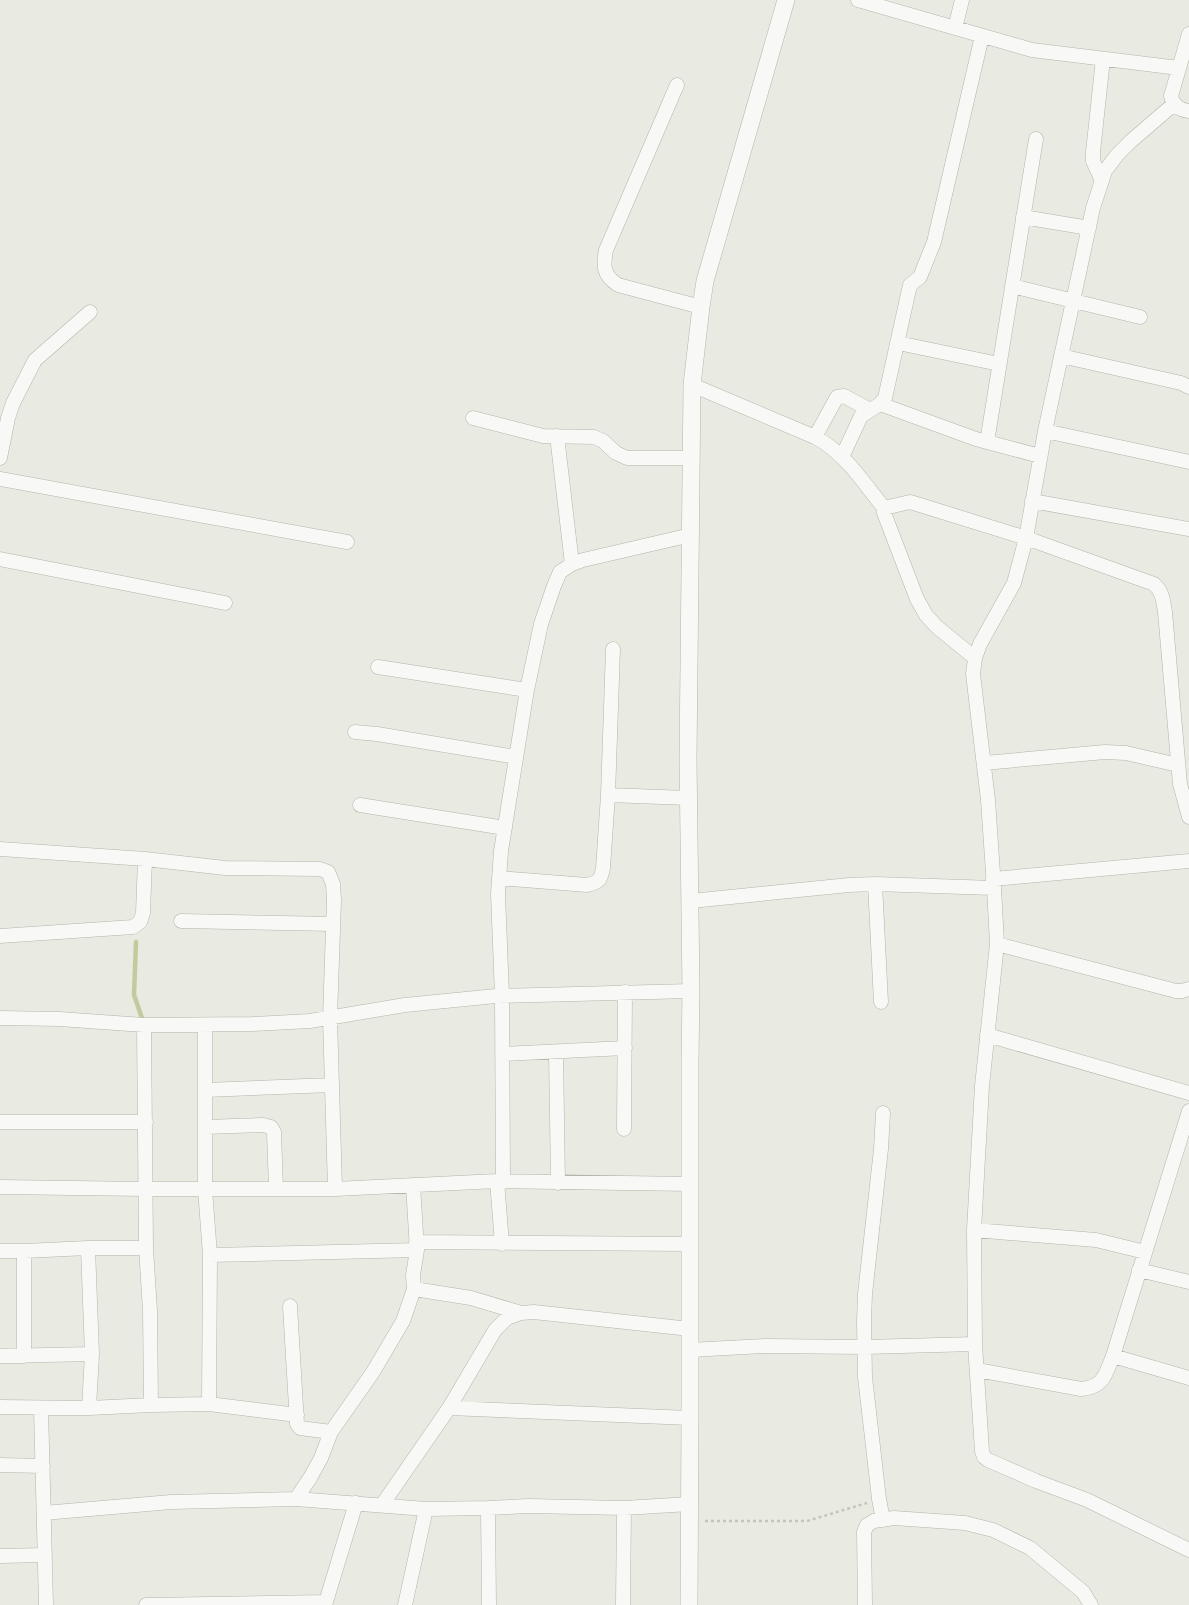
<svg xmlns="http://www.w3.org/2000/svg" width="1189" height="1605" viewBox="0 0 1189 1605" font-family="'Noto Sans',sans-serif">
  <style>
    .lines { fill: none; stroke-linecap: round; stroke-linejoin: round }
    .stream { stroke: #c5ca9e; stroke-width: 4.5 }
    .minor-casing { stroke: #b2b5a8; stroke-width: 15 }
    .tertiary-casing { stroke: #b2b5a8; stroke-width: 18 }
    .path { stroke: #c4c6bd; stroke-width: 2.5; stroke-dasharray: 3 3; stroke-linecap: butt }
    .minor { stroke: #f8f9f6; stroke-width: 14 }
    .tertiary { stroke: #f8f9f6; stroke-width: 17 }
  </style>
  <rect width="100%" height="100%" fill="#e9ebe3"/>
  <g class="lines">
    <path class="stream" d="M136,942L134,995L144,1024"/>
    <defs>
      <path id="minor" d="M858,0L1032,50L1179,68
        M955,28L962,0
        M1189,34L1171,96C1173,106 1180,110 1189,111
        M677,85L606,250C603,266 603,275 618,285L701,307
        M1102,181L1093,161V152L1103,59
        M1023,217L1089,228
        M1012,286L1140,317
        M898,343L999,364
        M1061,356L1181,383L1189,387
        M692,385L815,437C845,453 863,482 884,508V513L917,599L926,615L937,627L975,658
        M880,404L976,439L1040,456
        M473,418L543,436L594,437L603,441L616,453L627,458H691
        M1045,431L1189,462
        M557,436L572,564
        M815,437L837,397L844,396L870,410
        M987,442L1036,139
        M842,457L861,416L880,404L885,398L910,285L920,277L934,242L982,36
        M0,458L8,418L13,403L35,360L90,312
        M0,479L347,542
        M1032,501L1189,529
        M884,508L910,502L920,505L1026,538L1154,584C1163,592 1163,601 1165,612L1180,784L1189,817
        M0,559L225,603
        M378,667L527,690
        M355,732L377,734L516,757
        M984,763L1105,752L1126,753L1178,765
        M608,795L688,798
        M360,805L505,828
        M0,849L145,859L225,868L320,869L328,872L333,884L334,900L330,1018L335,1189
        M499,878L587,885C599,882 601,880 603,868L608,795L613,649
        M993,879L1189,861
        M875,884L881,1002
        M994,888L988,800L973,674L975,658L980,644L1014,583L1026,538L1045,431L1093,208L1105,171L1117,155L1131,141L1174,104
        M691,901L849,885L875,884L994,888L997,944L982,1086L974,1230L975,1344L982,1451L984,1457L988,1460L1036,1481L1087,1500L1189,1550
        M181,921L333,924
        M0,936L133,927L140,922L143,913L145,859
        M997,944L1176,991H1182L1189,989
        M0,1018L59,1019L144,1025L252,1024L310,1021L405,1005L496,996L691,991
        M144,1025L146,1248L150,1311L151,1405
        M205,1025V1189L210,1255L209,1404
        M987,1035L1189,1093
        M556,1052L558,1183
        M502,1054L625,1048
        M205,1090L332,1085
        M1189,1111L1113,1356L1189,1378
        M883,1113L881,1149L865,1294L864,1321L865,1377L879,1499L883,1520
        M0,1122H146
        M205,1127L263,1125L271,1127L274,1132L276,1189
        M624,1129L625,992
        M497,1181L502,1244
        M503,1182L502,996L498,894L501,851L527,690L541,624L554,586L560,572L572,564L583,560L691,535
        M0,1187L146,1189H335L497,1181L690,1184
        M974,1230L1096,1240L1145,1252
        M416,1242L690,1244
        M88,1248L92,1354L89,1408
        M0,1251H24L88,1248H146
        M24,1251V1356
        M210,1255L417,1250
        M1139,1270L1189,1282
        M414,1289L471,1298L521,1313
        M290,1306L297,1424L300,1428L331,1432
        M690,1350L766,1346L865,1347L975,1344
        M0,1356L92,1354
        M977,1370L1081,1389C1104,1387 1105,1375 1113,1356
        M0,1407L89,1408L151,1405L209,1404L297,1415
        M41,1408L46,1605
        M449,1408L690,1418
        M0,1465L43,1466
        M296,1499L310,1478L321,1458L331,1432L373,1372L403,1321L414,1289L413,1275L417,1250L413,1185
        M382,1505L449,1408L495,1330L507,1318L521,1313L534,1312L690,1329
        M488,1508L489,1605
        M44,1513L171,1502L296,1499L426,1509L488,1508L529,1506L624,1508L690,1504
        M0,1556L45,1555
        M146,1605L326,1602
        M325,1605L356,1503
        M405,1605L426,1509
        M623,1605L624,1508
        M865,1605L864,1532L867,1525L874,1521L894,1518L965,1523L993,1530L1030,1548L1083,1592L1091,1605"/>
      <path id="tertiary" d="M689,1605L690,1418V1060L691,991L688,759L692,385L701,307L705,281L786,0"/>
    </defs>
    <use href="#minor" class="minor-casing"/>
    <use href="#tertiary" class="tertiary-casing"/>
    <path class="path" d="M705,1521H807L867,1503"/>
    <use href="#minor" class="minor"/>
    <use href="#tertiary" class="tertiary"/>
  </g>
</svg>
